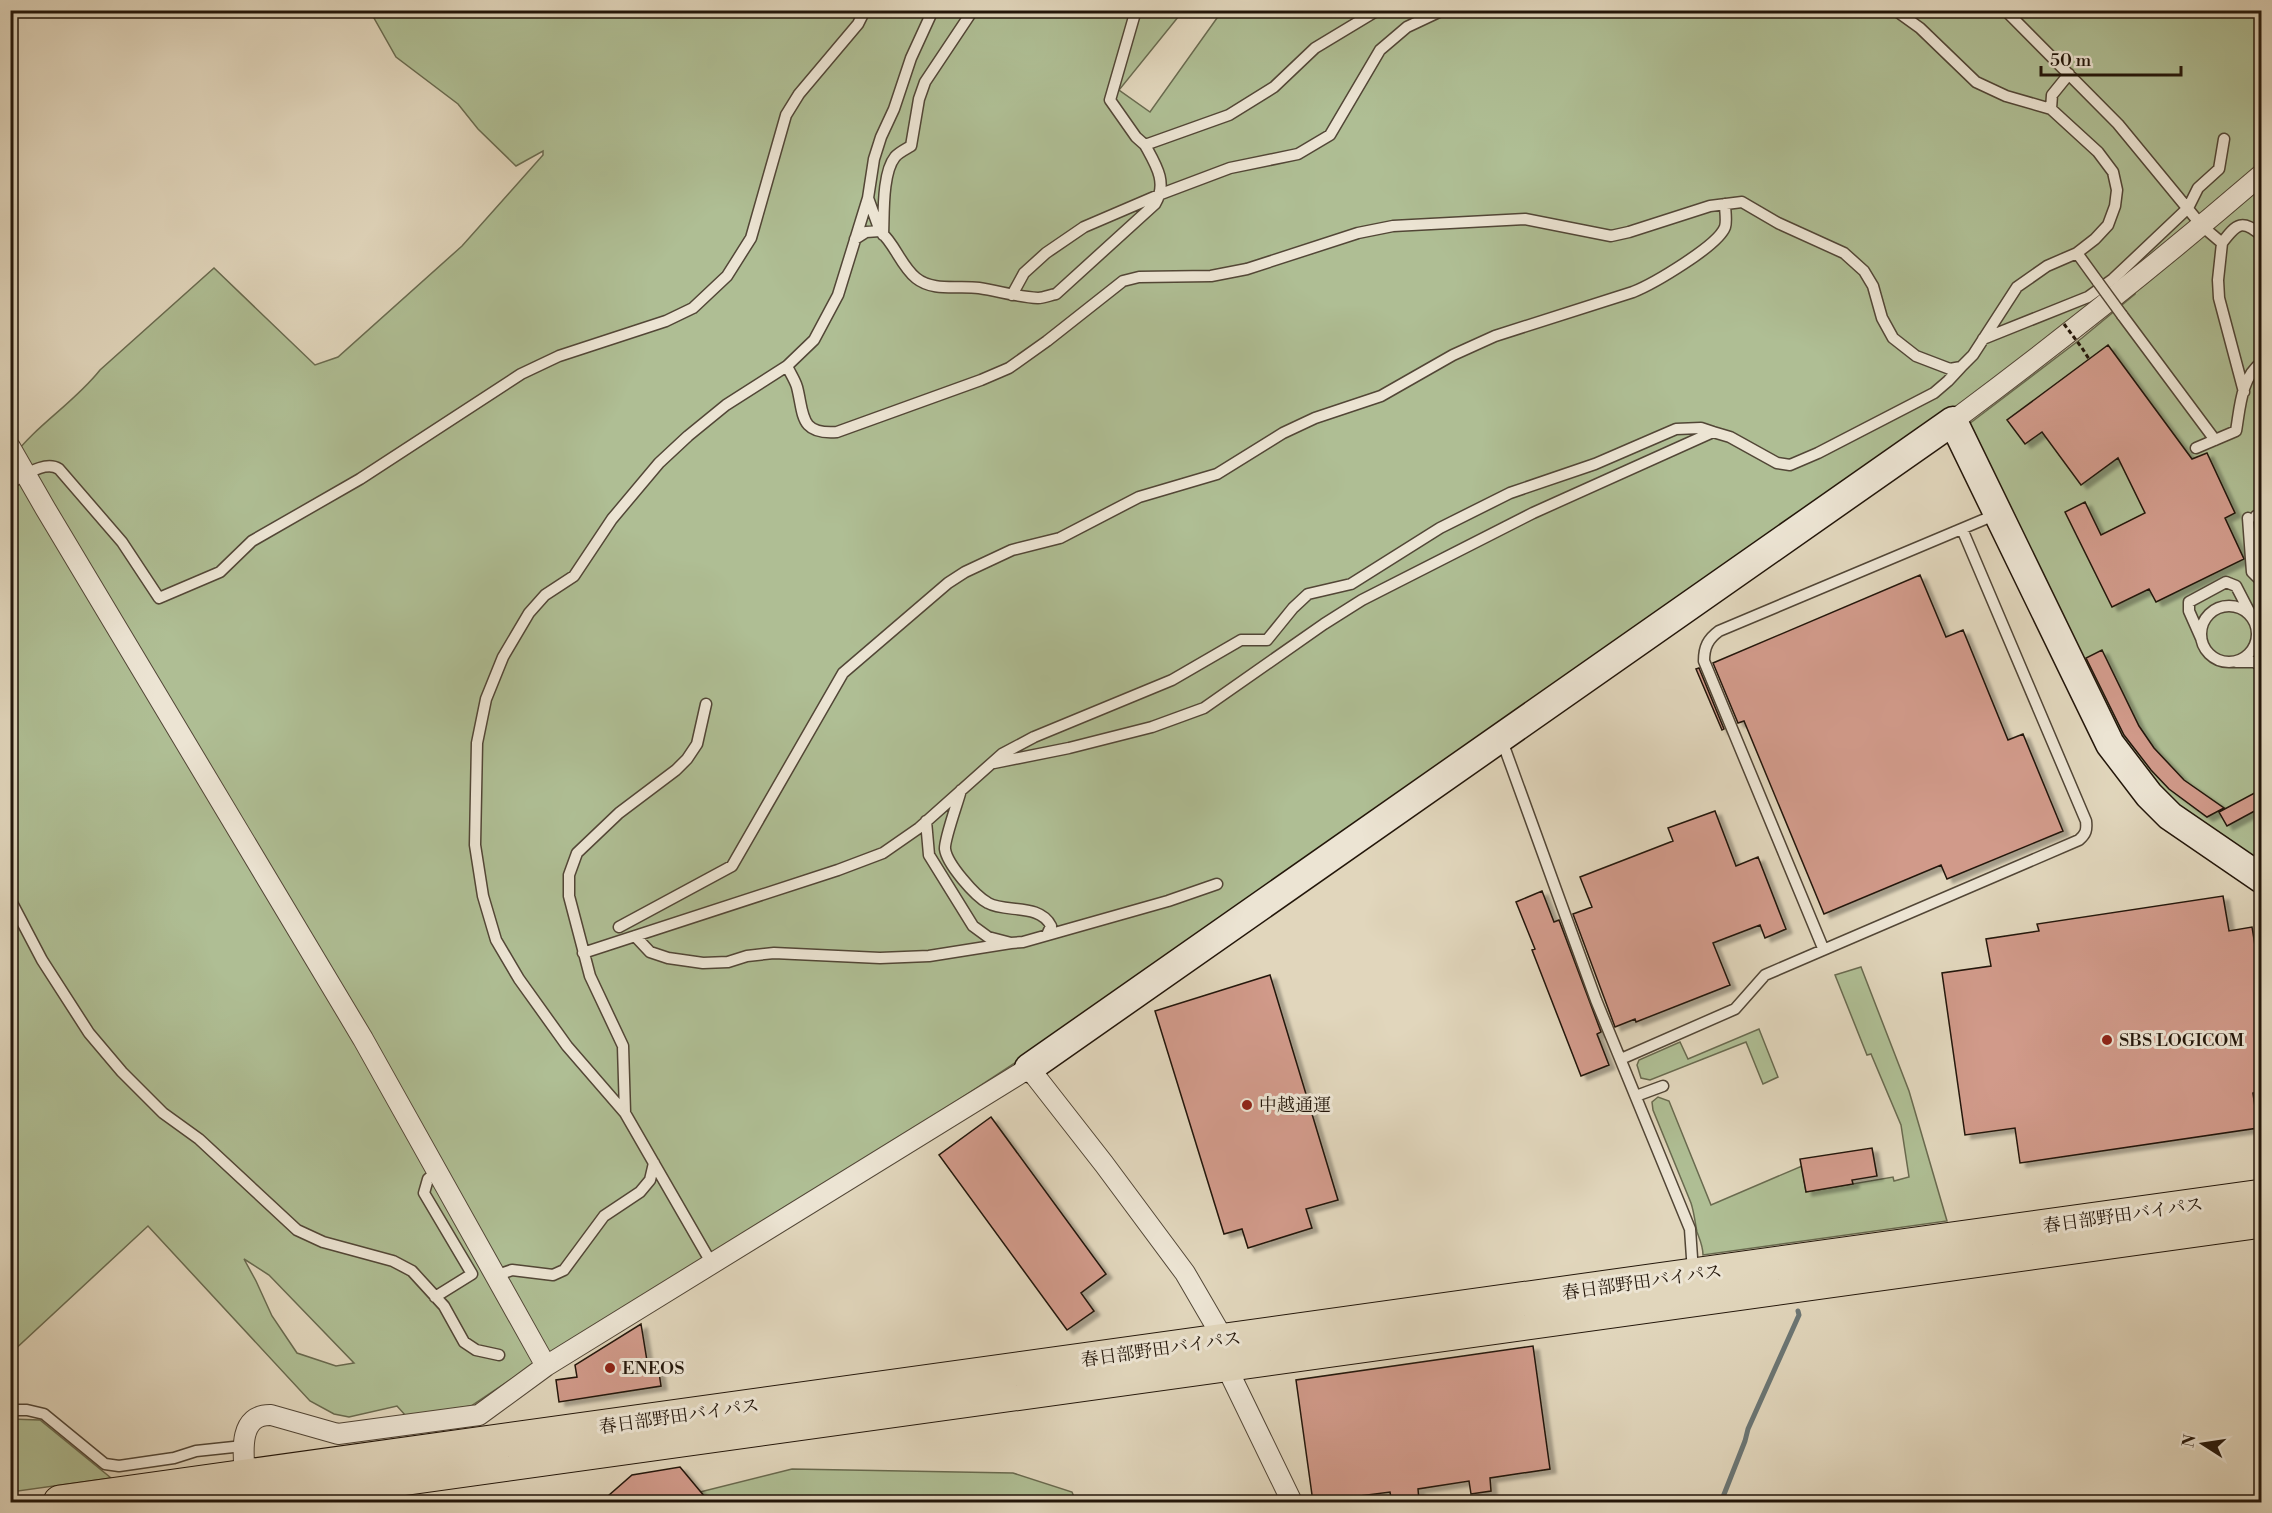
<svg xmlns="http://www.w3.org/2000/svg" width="2272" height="1513" viewBox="0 0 2272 1513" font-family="'Libre Bodoni','Noto Serif JP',serif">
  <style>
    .green { fill: #afbe94; stroke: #696a4f; stroke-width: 1.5; fill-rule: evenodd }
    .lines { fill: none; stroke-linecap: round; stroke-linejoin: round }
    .stream { stroke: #6b7675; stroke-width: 5 }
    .building { fill: #d19a8a; stroke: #23160a; stroke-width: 1.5; filter: url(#shadow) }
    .lane-casing { stroke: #524636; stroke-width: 13 }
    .street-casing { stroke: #524636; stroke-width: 22 }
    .secondary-casing { stroke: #23160a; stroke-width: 31 }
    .highway-casing { stroke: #23160a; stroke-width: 35 }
    .path { stroke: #23160a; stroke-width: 3; stroke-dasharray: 4.5 3; stroke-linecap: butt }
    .lane { stroke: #ece4d3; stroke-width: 10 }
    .street { stroke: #ece4d3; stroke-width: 20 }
    .secondary { stroke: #ece4d3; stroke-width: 28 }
    .highway { stroke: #e1d6bc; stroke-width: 33 }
    .lane-bridge-casing { stroke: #524636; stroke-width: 13; stroke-linecap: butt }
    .path-bridge { stroke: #23160a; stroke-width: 3; stroke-dasharray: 4.5 3; stroke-linecap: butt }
    .lane-bridge { stroke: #ece4d3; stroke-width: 10 }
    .poi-dot { fill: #8f2418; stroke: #ece4d3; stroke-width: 2 }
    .labels { text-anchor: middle; stroke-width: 6; stroke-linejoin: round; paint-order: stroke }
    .poi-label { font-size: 18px; fill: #23160a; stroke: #ece4d3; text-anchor: start }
    .street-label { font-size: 18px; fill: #23160a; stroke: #ece4d3 }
  </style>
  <defs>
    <filter id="shadow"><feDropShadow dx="6" dy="4" stdDeviation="1.5" flood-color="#0004"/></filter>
  </defs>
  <rect width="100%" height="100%" fill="#e1d6bc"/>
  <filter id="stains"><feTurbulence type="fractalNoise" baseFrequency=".00333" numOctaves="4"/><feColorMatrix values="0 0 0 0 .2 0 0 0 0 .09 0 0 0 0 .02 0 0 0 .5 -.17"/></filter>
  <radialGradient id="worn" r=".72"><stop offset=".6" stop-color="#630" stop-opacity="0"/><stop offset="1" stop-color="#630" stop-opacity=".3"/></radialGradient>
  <path class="green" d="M370,11H1183L1119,90L1150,112L1222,11H2261V867L2184,814L2128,755L1969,424L2082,338L2135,294L2138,272L2011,386L1460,753L1015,1063L908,1133L551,1352L547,1351L534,1364L471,1406L406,1416L397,1406L349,1417L334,1414L310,1401L148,1226L11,1353V459C36,425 74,403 100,370L214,268L315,365L338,357L462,246L543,155V151L516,166L478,129L458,104L396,57ZM244,1259L269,1275L354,1363L336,1366L297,1353L272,1316L256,1281Z
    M1861,967L1909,1091L1947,1221L1703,1255C1703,1246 1700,1240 1697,1232C1695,1222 1694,1212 1691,1203L1653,1110L1652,1102L1658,1097L1669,1101L1711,1205L1802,1166L1806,1192L1893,1177L1894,1181L1909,1177L1901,1125L1871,1054L1867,1055L1835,975Z
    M1759,1029L1778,1077L1763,1084L1746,1042L1650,1080L1641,1078L1637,1065L1639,1060L1680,1042L1688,1059Z
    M10,1419L40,1420L111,1478L11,1492Z
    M792,1469L1013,1473L1072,1492L1076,1502H660Z"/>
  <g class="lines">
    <path class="stream" d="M1721,1502L1745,1441L1748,1429L1799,1315L1798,1311"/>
  </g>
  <path class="building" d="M2108,345L2192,459L2207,453L2235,513L2225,518L2244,559L2156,602L2149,589L2112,607L2065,512L2085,502L2101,535L2145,513L2118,458L2081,485L2042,432L2025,444L2007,420Z
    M1920,575L1946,637L1963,630L2008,740L2023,734L2063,831L1947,879L1941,865L1824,914L1744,721L1738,723L1713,663Z
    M2102,650L2139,726L2154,748L2184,780L2224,808L2207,817L2169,789L2151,770L2124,735L2086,658Z
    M1699,668L1724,729L1722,730L1696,669Z
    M2262,789V807L2227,826L2219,812Z
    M1715,811L1736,866L1758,857L1786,929L1765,938L1760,925L1713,943L1730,985L1636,1022L1635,1019L1615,1027L1573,914L1592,907L1580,877L1673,841L1668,828Z
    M1542,891L1554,922L1559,920L1601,1032L1597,1034L1609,1065L1581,1076L1532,950L1535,949L1516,902Z
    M2223,896L2229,931L2252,927L2262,989V1091L2253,1093L2258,1128L2020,1163L2015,1128L1965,1135L1942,973L1991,966L1986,939L2039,931L2037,924Z
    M1270,975L1338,1200L1306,1209L1312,1228L1248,1248L1242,1229L1224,1234L1155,1011Z
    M991,1117L1106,1274L1081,1293L1094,1311L1067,1330L939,1155Z
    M1872,1148L1877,1176L1852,1180L1853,1184L1806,1192L1800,1159Z
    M641,1324L648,1367L658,1366L661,1386L559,1402L556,1380L577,1377L575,1365Z
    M1533,1346L1550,1469L1490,1478L1491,1491L1471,1494L1469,1481L1418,1489L1419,1501L1410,1503H1392L1390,1492L1313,1502L1296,1380Z
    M680,1467L710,1503H600L632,1475Z"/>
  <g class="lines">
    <defs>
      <path id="lane" d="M1136,10L1110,100L1136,137L1145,145L1229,115L1274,87L1315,48L1378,10
        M1895,10L1920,28L1976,82L2006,96L2051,109
        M2005,10L2118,124L2202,226L2222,243L2218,280L2219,298L2244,392
        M868,198L880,231
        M883,235C884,215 882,173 895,157C898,153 906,149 911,146L919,99L925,82L973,10
        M855,239L866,232L880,231C895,244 901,266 916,278C933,292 959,285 979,288C999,291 1018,297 1038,298C1044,298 1050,295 1056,294L1155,204C1168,183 1156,165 1145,145
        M2222,243C2237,223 2242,219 2262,236
        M2077,253L2098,282
        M1012,295L1024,273L1046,253L1084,227L1161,194L1230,168L1298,154L1330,135L1380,50L1407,27L1443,10
        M2122,315L2215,440
        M1983,339L2088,297L2113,279L2188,208L2198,188L2219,169L2224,139
        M787,366C790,373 795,380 797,387C804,414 799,435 837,432L981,380L1009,368L1047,341L1123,281L1139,277L1211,276L1247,269L1358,233L1393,226L1525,219L1611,236L1629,232L1710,206L1742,202L1778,223L1844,253L1864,271L1873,286L1882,318L1893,338L1916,356L1950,369L1961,367L1973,355L2017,287L2047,266L2077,253L2095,239L2108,225L2115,206L2117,190L2113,172L2098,152L2051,109L2052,95L2069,74
        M2196,448L2236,431C2240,408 2241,377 2262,362
        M10,483C24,476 45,460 59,469L122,542L159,598L220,572L252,541L360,479L521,374L559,356L666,321L693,308L727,276L751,238L786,115L799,94L858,24L865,10
        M2256,516L2262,525
        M2248,518L2252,572L2262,582
        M2201 634a28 28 0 1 1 56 0a28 28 0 1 1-56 0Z
        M2201,638L2189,611V602L2226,582L2236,586L2251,615
        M2258,638L2262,656
        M2236,662H2254L2262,666
        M706,704L697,744L687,759L676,770L619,813L577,853L569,875V896L590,976L623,1046L625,1113L712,1264
        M1501,738L1596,1000L1690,1229L1693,1272
        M994,763L1069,748L1152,727L1204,708L1324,624L1362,600L1533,513L1713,432
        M961,790C958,802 944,840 945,849C947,864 975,896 988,903C1005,913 1040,903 1051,926L1047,935
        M926,821L929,855L973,926L988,937L1011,943L1023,942L1168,901L1217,884
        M10,899L42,960L89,1033L122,1072L163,1113L199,1139L297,1230L323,1242L393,1261L412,1271L444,1306L464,1342L476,1350L499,1355
        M619,927L732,866L843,673L948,583L965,572L1012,550L1060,538L1139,497L1217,474L1283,433L1315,418L1381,396L1453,355L1495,336L1633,292C1653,284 1718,246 1725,227C1727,221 1725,211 1725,204
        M635,936L650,952L668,958L703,963L728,962L747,956L774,953L880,958L929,956L1011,943
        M1823,948L1704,661C1704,647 1708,639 1719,631L1997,514
        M583,953L838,870L883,853L919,828L1002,754L1034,737L1172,680L1241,640H1267L1293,608L1308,594L1351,584L1440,528L1510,493L1595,464L1676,429L1701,428L1713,432L1730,437L1777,463L1790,465L1818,453L1934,393L1948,381L1961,367
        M1621,1059L1735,1009L1765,975L2079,840C2086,834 2087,830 2086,821L1962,529
        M1636,1096L1663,1086
        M625,1113L567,1046L519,979L496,940L483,896L475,845L477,743L486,699L503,657L529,613L545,595L574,576L612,519L659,463L688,436L726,405L787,366L814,340L838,295L868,198L874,159L881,137L894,109L911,58L933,10
        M495,1276L512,1270L553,1275L564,1270L604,1216L640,1192L650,1180L654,1163
        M435,1297L472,1274L424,1193L428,1179L437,1172
        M10,1410H27L44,1414L105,1464L119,1466L174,1458L196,1451L243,1446"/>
      <path id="street" d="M1953,421C2059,342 2162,260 2262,174
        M10,447L45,508L363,1039L546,1366
        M1226,1366L1292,1502
        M245,1476C243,1453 238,1414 271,1415L338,1434L479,1415L546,1366L1029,1068L1104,1164L1185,1273L1224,1340"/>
      <path id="secondary" d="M1029,1068L1953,421L2110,744L2149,795L2170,816L2262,879"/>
      <path id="highway" d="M60,1502L2262,1196
        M235,1502L2262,1221"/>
    </defs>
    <use href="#lane" class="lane-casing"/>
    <use href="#street" class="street-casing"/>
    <use href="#secondary" class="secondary-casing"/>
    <use href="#highway" class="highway-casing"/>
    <path class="path" d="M2082,348L2089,359"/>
    <use href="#lane" class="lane"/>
    <use href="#street" class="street"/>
    <use href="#secondary" class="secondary"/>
    <use href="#highway" class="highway"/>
    <defs>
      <path id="lane-bridge" d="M2098,282L2122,315"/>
    </defs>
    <use href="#lane-bridge" class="lane-bridge-casing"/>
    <path class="path-bridge" d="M2064,324L2082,348"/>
    <use href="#lane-bridge" class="lane-bridge"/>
  </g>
  <g class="poi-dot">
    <circle cx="2107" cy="1040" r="6"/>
    <circle cx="1247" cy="1105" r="6"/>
    <circle cx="610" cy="1368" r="6"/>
  </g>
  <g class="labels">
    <g class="poi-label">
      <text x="2119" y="1046">SBS LOGICOM</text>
      <text x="1259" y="1111">中越通運</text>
      <text x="622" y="1374">ENEOS</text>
    </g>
    <g class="street-label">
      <text transform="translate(2123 1215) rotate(-8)" y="6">春日部野田バイパス</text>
      <text transform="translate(1642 1282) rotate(-8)" y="6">春日部野田バイパス</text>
      <text transform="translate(1161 1349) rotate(-8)" y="6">春日部野田バイパス</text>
      <text transform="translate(679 1416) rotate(-8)" y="6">春日部野田バイパス</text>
    </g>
  </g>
  <rect width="2272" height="1513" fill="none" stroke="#e1d6bc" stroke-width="36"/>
  <rect x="12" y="12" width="2248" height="1489" fill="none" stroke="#23160a" stroke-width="3"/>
  <rect x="18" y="18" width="2236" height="1477" fill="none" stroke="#23160a" stroke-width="1.5"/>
  <g transform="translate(2203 1444) rotate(282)" stroke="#ece4d3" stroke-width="4.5" paint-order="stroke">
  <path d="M0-4.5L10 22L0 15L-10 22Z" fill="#23160a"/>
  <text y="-9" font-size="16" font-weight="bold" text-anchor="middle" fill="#23160a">N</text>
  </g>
  <path d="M2041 66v9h140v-9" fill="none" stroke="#23160a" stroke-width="3"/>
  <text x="2050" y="66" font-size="18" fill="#23160a" stroke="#ece4d3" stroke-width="4.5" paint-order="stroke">50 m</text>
  <rect width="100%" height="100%" filter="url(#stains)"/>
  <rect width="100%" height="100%" fill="url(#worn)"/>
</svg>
